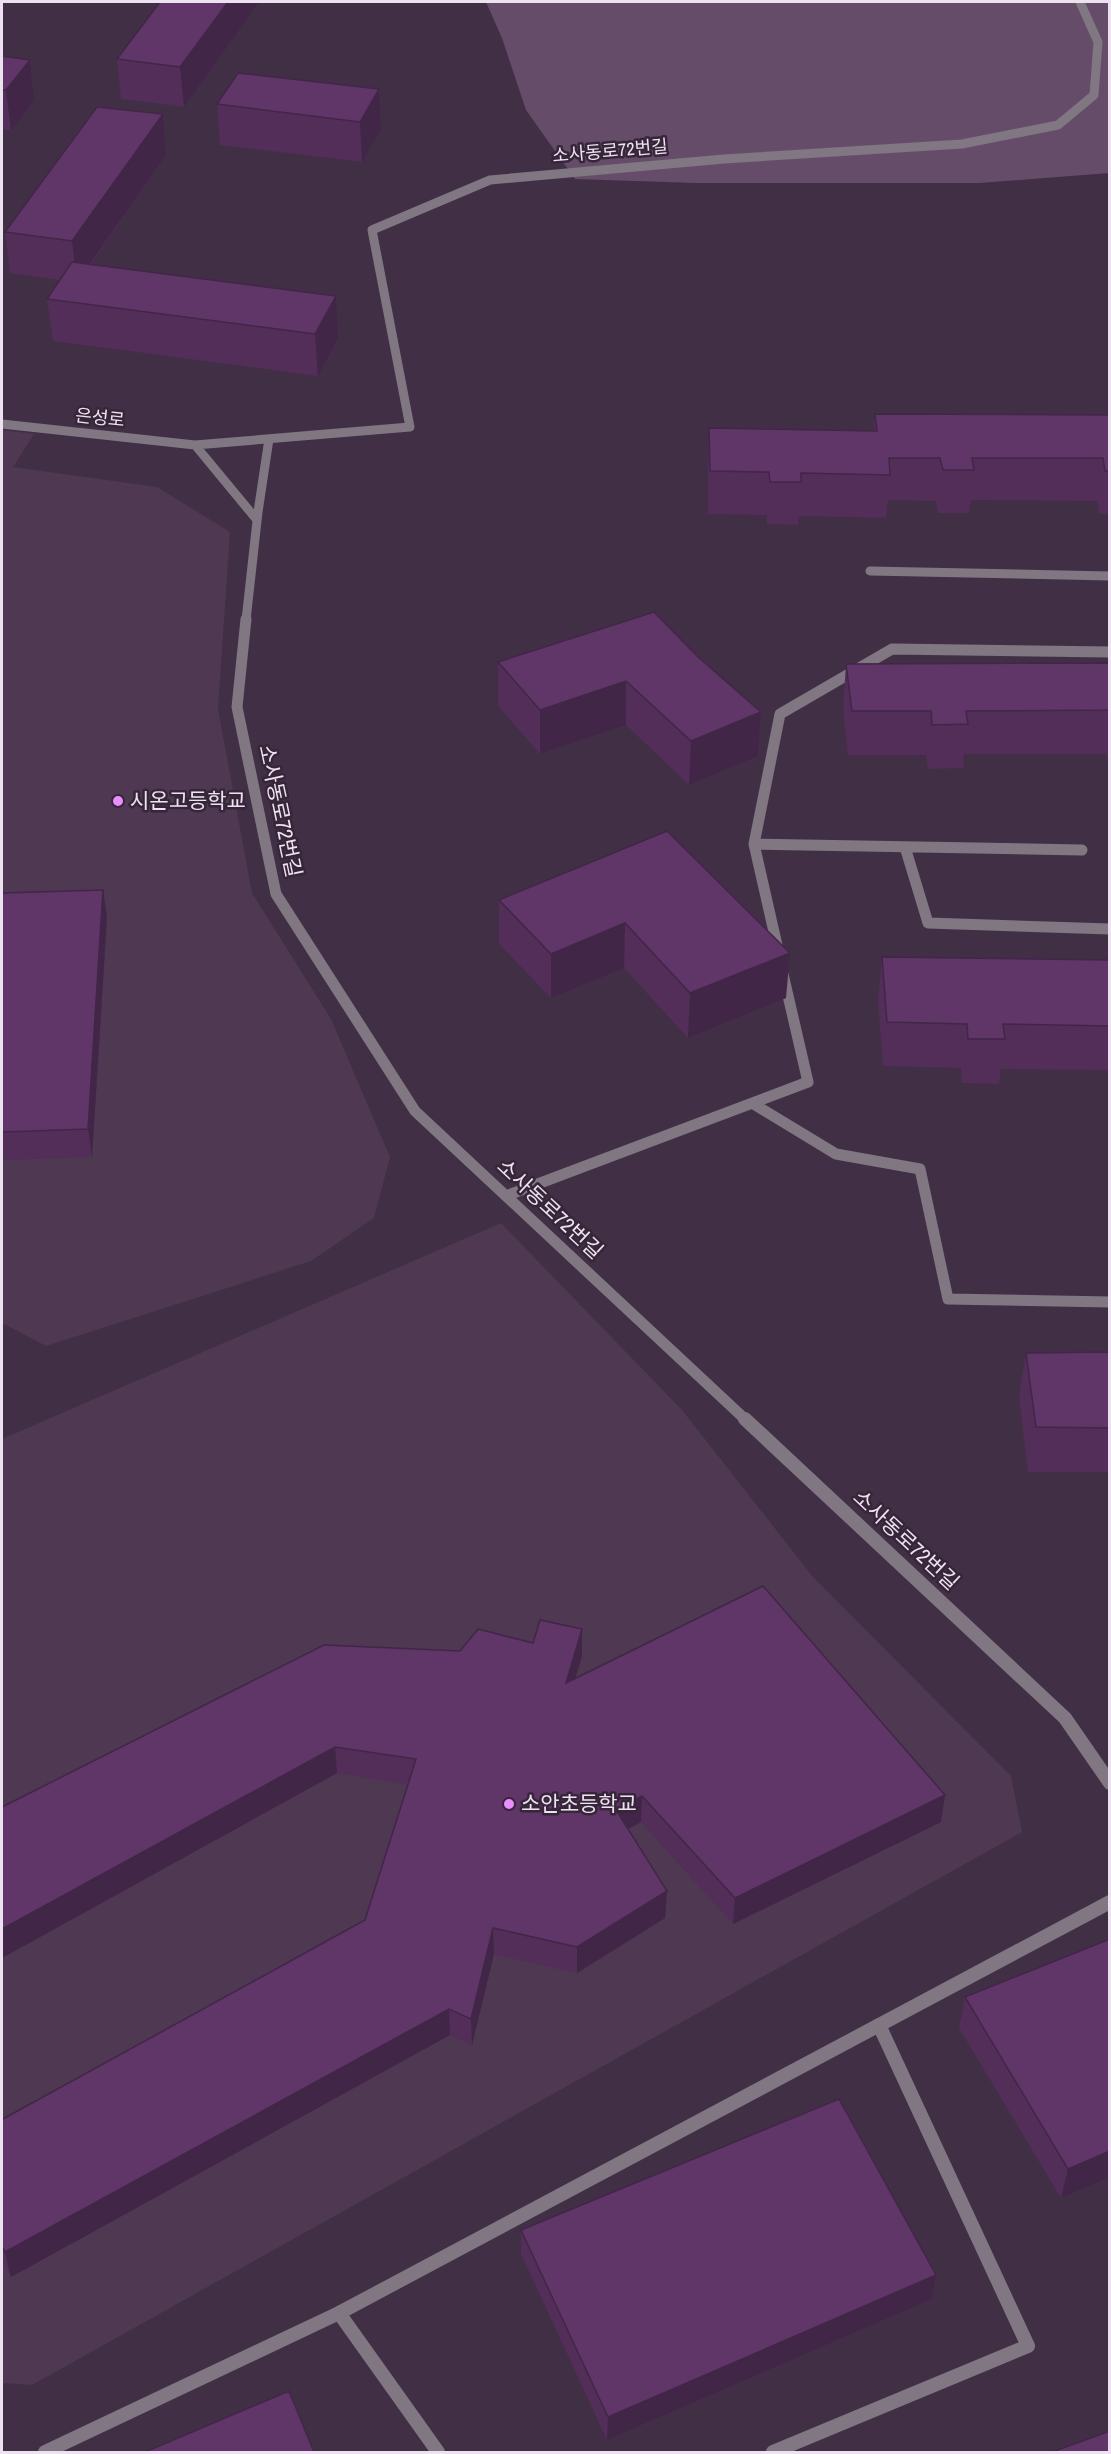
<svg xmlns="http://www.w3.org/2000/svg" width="1111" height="2454" viewBox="0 0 1111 2454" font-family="'Archivo Narrow','Noto Sans KR',sans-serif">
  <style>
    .built { fill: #4e3852 }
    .green { fill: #654d6a }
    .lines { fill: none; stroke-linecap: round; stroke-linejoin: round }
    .lane { stroke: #807782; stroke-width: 14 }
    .street-far2 { stroke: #807782; stroke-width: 9 }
    .street-far1 { stroke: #807782; stroke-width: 11 }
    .street { stroke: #807782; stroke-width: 14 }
    .wall { fill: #522e59 }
    .shaded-wall { fill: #422648 }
    .building { fill: #5f3667; stroke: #422648; stroke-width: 1.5 }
    .poi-dot { fill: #ea8dfd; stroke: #37263a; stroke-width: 2 }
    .labels { text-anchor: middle; stroke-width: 5; stroke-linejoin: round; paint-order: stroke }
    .far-street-label { font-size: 18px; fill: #ede2ef; stroke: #37263a }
    .poi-label { font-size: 21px; fill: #ede2ef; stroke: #37263a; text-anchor: start }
    .street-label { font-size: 21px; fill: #ede2ef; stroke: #37263a }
  </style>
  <rect width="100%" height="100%" fill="#413045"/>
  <path class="built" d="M2,430L34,434L13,467L157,487L230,532L218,709L252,893L331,1019L390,1157L374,1218L311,1261L46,1346L2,1323Z
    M501,1223L682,1410L813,1577L1011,1776L1022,1832L32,2385L2,2383V1439Z"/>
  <path class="green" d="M486,2H1109V173L979,183H696L575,179L526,110L502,38Z"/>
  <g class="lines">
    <path class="lane" d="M339,2313L438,2452
      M773,2452L1028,2346L879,2025"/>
    <path class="street-far2" d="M2,424L195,445L410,427L372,230L490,180L724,159L962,144L1058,125L1094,95L1098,42L1080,2
      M195,445L257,520
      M870,571L1110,576
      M246,620L258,512L269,439"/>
    <path class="street-far1" d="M246,619L237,707L276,894L415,1111L747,1421
      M754,844L1082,850
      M905,847L928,923L1110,929
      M779,954L754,844L780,714L892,649L1110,652
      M752,1103L836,1154L920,1169L948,1299L1110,1302
      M506,1196L808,1082L783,974"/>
    <path class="street" d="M745,1419L1065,1718L1110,1783
      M45,2452L339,2313L1110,1902"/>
  </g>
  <path class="wall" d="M259,2L184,107L121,99L117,59Z
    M2,56L30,60L34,100L11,131L2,129Z
    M238,73L381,130L362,162L220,145L217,104Z
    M163,114L166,155L90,265L336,296L338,338L318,376L53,341L47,299L60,280L10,273L5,232Z
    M875,414L1110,415V514H1099L1097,501L971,500L969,513H938L936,501L888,500L886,518L799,516L798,525L767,524V515L708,514V471L709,428L874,431Z
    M698,657L761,712L758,756L689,785L626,725L540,754L498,706V662Z
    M1110,663V769L1106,754H964L963,768L928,769L926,755H848L843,708L846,664Z
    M667,831L786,998L688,1038L624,968L551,998L499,944V900Z
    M103,890L107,917L92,1157L2,1160V893Z
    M882,957L1110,960V1070L1001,1069L999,1084L962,1083L961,1068L883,1066L878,1001Z
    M1110,1352V1472H1028L1019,1397L1026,1353Z
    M460,1651L582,1656L575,1678L941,1822L733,1924L641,1822L628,1829L667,1891L665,1918L577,1973L494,1954L472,2045L450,2035L11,2277L2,2260V2119H3L365,1920L408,1785L337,1773L2,1958V1807Z
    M1110,1939V2177L1061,2198L959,2028L965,1997Z
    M521,2230L936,2275L932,2299L607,2440L521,2254Z"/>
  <path class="shaded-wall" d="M228,2H259L184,107L180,67Z
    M30,60L34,100L11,131L6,90Z
    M379,89L381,130L362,162L360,122Z
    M163,114L166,155L77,282L72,241Z
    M336,296L338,338L318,376L315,334Z
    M626,681V725L540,754V710Z
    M761,712L758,756L689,785L691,741Z
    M103,890L107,917L92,1157L88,1129Z
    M625,923L624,968L551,998V954Z
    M790,953L786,998L688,1038L690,993Z
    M582,1629V1656L566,1710V1683Z
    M335,1747L337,1773L2,1958V1929Z
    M945,1795L941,1822L733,1924L735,1898Z
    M642,1796L641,1822L615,1836L616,1810Z
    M667,1891L665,1918L577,1973V1947Z
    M493,1928L494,1954L472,2045L471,2019Z
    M449,2009L450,2035L11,2277L5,2252Z
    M1110,2151V2177L1061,2198L1068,2169Z
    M936,2275L932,2299L607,2440L608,2417Z"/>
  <path class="building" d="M160,2H228L180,67L117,59Z
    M2,56L30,60L6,90H2Z
    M238,73L379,89L360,122L217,104Z
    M97,107L163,114L72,241L5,232Z
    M72,262L336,296L315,334L47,299Z
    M875,414L1110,415V471H1105L1103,458H972L974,470H943L940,458H889L890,475L801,473V482H770L769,472L710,471L709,428L877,431Z
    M654,612L698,657L761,712L691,741L626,681L540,710L498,662Z
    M1110,663V710L966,711L968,724L932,725L931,711H852L846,664Z
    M667,831L790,953L690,993L625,923L551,954L499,900Z
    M103,890L88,1129L2,1132V893Z
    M882,957L1110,960V1026L1003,1024L1005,1039H968L967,1024L887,1022Z
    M1110,1352V1428L1036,1427L1026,1353Z
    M763,1586L945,1795L735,1898L642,1796L616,1810L667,1891L577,1947L493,1928L471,2019L449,2009L5,2252L2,2247V2119H3L365,1920L416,1759L335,1747L2,1929V1807L324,1645L460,1651L478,1629L533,1643L540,1620L582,1629L566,1683Z
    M1110,1939V2151L1068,2169L965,1997Z
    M839,2099L936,2275L608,2417L521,2230Z
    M289,2391L314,2452H145Z
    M1110,2431V2452H1052Z"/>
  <g class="poi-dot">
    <circle cx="118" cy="801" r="6"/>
    <circle cx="509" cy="1804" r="6"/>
  </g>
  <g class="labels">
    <g class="far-street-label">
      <text transform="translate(610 151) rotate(-5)" y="6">소사동로72번길</text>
      <text transform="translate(100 418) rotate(6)" y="6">은성로</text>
    </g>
    <g class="poi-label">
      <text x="130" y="808">시온고등학교</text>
      <text x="521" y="1811">소안초등학교</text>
    </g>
    <g class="street-label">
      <text transform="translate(280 811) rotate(78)" y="7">소사동로72번길</text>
      <text transform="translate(550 1209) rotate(43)" y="7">소사동로72번길</text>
      <text transform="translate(906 1540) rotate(43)" y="7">소사동로72번길</text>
    </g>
  </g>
  <rect width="1111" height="2454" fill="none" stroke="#ede2ef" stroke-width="6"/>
</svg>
